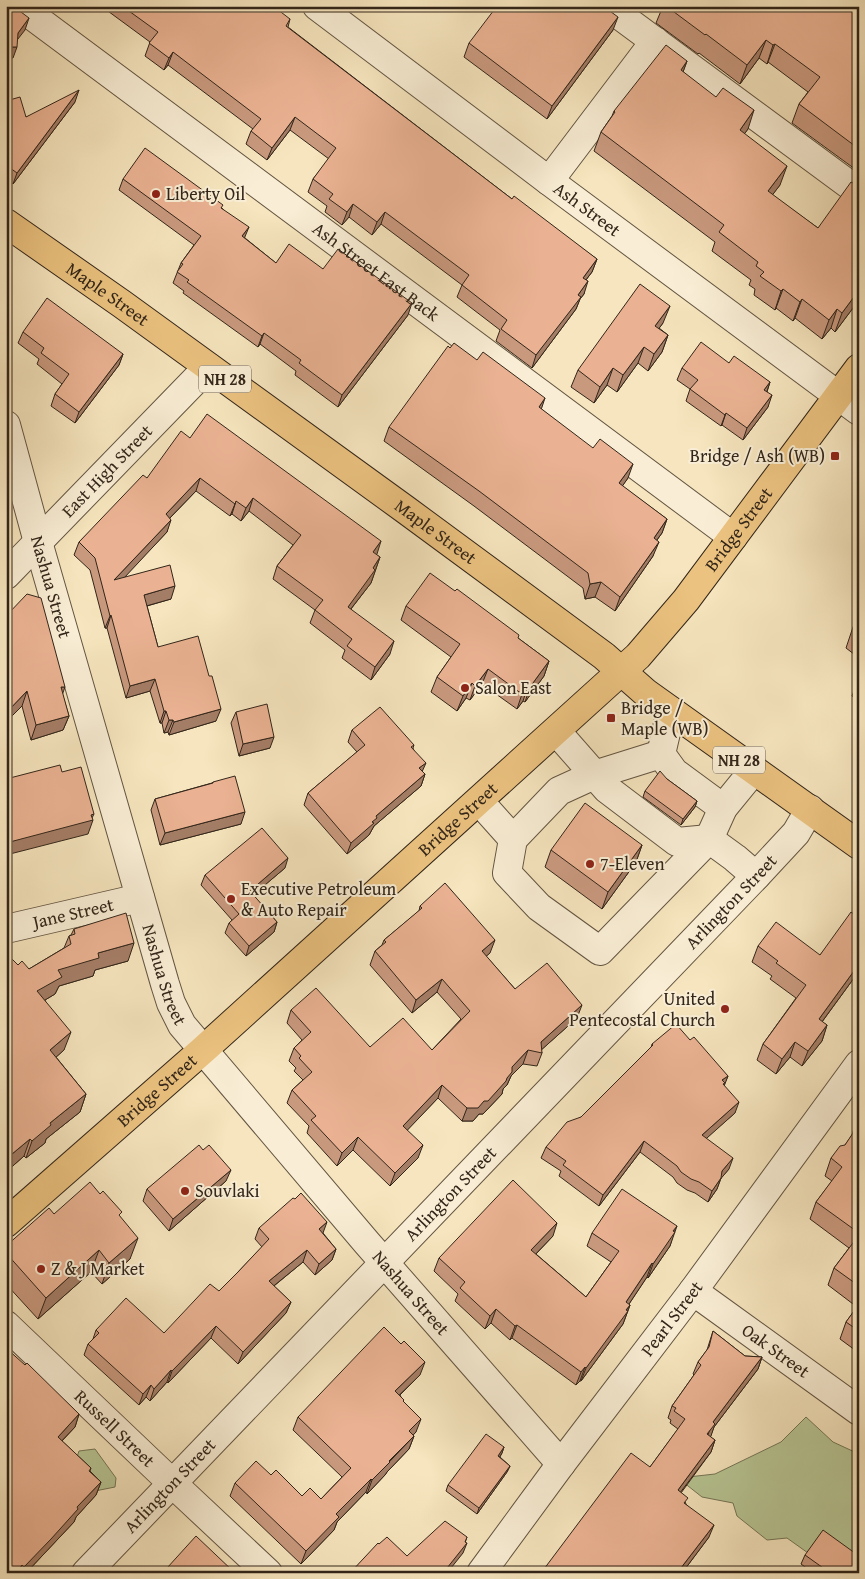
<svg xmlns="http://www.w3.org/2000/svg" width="865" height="1579" viewBox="0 0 865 1579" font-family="'Gentium Book Plus',serif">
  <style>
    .green { fill: #b8c695; stroke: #757657 }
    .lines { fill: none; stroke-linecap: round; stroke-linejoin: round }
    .minor-casing { stroke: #635542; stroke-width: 30 }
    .major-casing { stroke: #322519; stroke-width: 30 }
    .minor { stroke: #f9eed5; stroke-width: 28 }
    .major { stroke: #ebc27f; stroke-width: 28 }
    .wall { fill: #c9997e; stroke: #322519 }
    .shaded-wall { fill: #a47d66; stroke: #322519 }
    .building { fill: #eab292; stroke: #322519 }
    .poi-dot { fill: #8f2418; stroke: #f9eed5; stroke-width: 2 }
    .labels { text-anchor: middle; stroke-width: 4; stroke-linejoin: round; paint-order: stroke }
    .shield { fill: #f9eed5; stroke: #6e6151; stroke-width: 1 }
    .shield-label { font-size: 16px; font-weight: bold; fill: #322519 }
    .poi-label { font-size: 18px; fill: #322519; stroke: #f9eed5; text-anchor: start }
    .street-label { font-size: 18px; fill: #322519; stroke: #f9eed5 }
  </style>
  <rect width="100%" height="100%" fill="#f6e5be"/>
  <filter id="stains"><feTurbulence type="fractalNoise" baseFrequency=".004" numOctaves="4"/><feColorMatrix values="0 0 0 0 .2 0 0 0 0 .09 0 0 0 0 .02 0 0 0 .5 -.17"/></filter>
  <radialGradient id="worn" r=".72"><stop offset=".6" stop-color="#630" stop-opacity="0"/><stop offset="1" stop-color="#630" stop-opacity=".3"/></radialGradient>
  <path class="green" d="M806,1417L833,1442L859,1454V1569L836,1573L787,1538L767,1540L737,1516L733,1503L702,1497L683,1482L688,1477L715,1474L781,1442Z
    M95,1449L116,1478L115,1487L85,1493L74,1466L79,1451Z"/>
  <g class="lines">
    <defs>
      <g id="minor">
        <path id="s1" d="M19,6L733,537"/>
        <path id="s2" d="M317,6L549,181L859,411"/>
        <path d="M607,6L859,192"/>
        <path d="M549,181L655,41"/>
        <path id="s3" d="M6,425L38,542L165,984L171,1003L182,1025L367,1243L561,1464"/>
        <path id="s4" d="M6,575L208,367"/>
        <path d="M671,711L661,754L674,772L723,808"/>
        <path d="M556,731L607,789L677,842L709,839L735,858L756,876"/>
        <path d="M479,801L513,839L507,873L539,907L600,951L709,839L723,808L754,770"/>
        <path d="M513,839L559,791L594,775L661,754"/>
        <path id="s5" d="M6,929L140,898"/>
        <path id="s6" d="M693,1291L859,1411"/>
        <path id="s7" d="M6,1325L172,1483L268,1573"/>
        <path id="s8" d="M86,1573L756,876L796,833L810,809"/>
        <path id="s9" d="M481,1573L561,1464L693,1291L859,1064"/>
      </g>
      <g id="major">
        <path id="s10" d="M6,223L122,304L406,510L604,656L646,693L859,845"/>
        <path id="s11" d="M6,1223L203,1050L638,656L686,600L859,368"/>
      </g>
    </defs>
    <use href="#minor" class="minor-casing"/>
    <use href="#major" class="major-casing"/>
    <use href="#minor" class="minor"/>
    <use href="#major" class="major"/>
  </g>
  <path class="wall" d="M101,6H259L267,12L290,19L288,27L512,199L597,259L592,272L586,280L584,294L580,299L576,309L532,368L496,341L500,330L457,297L462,285L381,224L372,235L349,217L342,225L325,212L327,206L308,192L313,179L329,159L290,130L267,160L246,144L251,131L253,129L168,65L164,70L145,56L150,42Z
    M663,6H838L846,12H859V172L792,123L799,104L808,92L768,62L767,64L759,58L740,84L699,53L698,54L656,23Z
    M613,30L547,119L464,57L469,43Z
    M687,61L683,72L748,129L744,134L780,185L772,195L818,228L859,186V300L835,332L831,328L822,339L795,318L793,321L776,308L775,310L754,295L755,289L749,285L751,280L712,251L715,242L594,151L601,132L612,116L614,111Z
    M6,101L26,117L75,102L13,184L6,179Z
    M123,179L222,208L245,238L276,263L323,269L408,315L338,407L295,375L296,371L260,344L258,347L183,293L184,291L173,283L181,263L194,245L119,190Z
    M663,323L659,328L668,335L662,352L648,371L638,363L617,392L607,385L594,403L571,387L578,370Z
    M23,332L123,354L119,365L75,423L51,406L55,394L62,384L37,364L39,359L18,343Z
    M729,363L770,382L767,392L768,407L743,440L722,425L721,426L686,401L690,389L677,380L682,368Z
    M541,409L628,478L622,486L667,519L662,533L657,540L653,556L615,611L595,597L585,599L583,588L474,506L384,441L389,427Z
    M190,438L380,557L371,583L351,609L390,654L371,680L342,658L345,650L310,623L315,610L273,579L277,566L293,545L249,511L241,521L232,514L230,516L196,491L170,518L167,532L124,577L171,599L147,606L158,647L216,721L169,735L168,732L164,733L162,723H160L150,691L126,698L107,628H105L90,570L74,555L79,542Z
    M406,606L518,638L549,661L544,676L525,702L523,701L517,709L482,684L470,700L466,698L457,711L431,692L437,677L451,657L401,620Z
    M6,616L62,693L69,716L63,730L31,740L22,706L6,722Z
    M859,619V658L846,648L853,627Z
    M859,677V702L852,696Z
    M236,712L270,748L239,756L231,723Z
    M352,730L414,745L413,748L422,771L425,774L421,786L374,826L369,835L347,854L304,805L308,793L357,752L348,742Z
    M667,779L697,801L695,807L681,825L643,797L645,791Z
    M213,782L241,824L160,845L151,810L155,799L212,783Z
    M642,845L636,862L602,909L545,867L551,850Z
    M285,868L253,895L277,922L274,932L246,956L225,933L229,923L232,920L201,885L205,875Z
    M420,906L490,953L486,956L515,989L577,1018L541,1050L542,1053L537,1066L523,1064L511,1076L507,1085L503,1089L502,1094L483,1114H479L473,1121H462L438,1098L407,1130L418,1158L390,1186L353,1150L337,1166L307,1133L309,1126L287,1103L292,1090L303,1080L294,1071L296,1068L289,1061L294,1048L302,1040L287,1023L291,1010L370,1047L432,1050L461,1019L437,992L412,1013L370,965L375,951L382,945L384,940L419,911Z
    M859,909V982L854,978L822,1022L827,1025L822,1041L802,1066L790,1057L776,1074L757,1060L763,1044L796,998L770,979L772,976L752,962L758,946L820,955L855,915Z
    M74,929L128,961L95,970L93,976L59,986L55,994L45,1000L64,1050L56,1057L86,1094L80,1112L46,1139L45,1143L26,1158L24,1156L6,1172V953L18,965L29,969L64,948L69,936L71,935Z
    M690,1040L728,1076L724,1085L735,1113L706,1138L729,1169L721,1178L717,1189L708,1202L695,1193L687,1190L677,1183L673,1177L640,1152L599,1206L559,1176L561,1171L541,1158L546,1147L581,1117L651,1048L652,1044Z
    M859,1120V1353L840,1339L846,1322L857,1307L828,1285L834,1268L849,1248L810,1219L816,1202L832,1181L825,1176L831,1158L845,1145L852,1135L855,1125Z
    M203,1150L226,1181L169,1231L143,1201L147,1189Z
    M54,1214L120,1217L130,1259L102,1284L91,1272L38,1319L6,1284V1246Z
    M259,1228L323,1233L336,1249L332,1260L315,1275L303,1262L274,1286L291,1302L286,1313L238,1364L211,1338L168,1383L167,1382L150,1401L146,1397L139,1405L84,1355L88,1344L93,1339L96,1330L164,1333L219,1291L238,1272L262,1247L255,1239Z
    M674,1232L670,1246L648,1278L647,1277L629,1304L630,1305L623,1324L581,1381H580L576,1385L512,1338L510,1340L491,1323L485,1329L455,1301L458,1294L434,1271L439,1258L553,1236L536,1254L586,1297L611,1262L587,1246L592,1233Z
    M713,1331L745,1356L762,1357L758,1369L714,1427L710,1437L715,1440L711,1452L681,1493L686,1504L709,1537L682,1573H541L650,1467L678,1429L670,1423L671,1420L668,1418L672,1406L694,1375L693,1374L698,1362L707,1350Z
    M25,1365L79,1414L75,1427L62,1441L91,1468L90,1471L101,1482L96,1495L76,1517L74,1522L26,1573H6Z
    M420,1375L400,1395L403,1401L416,1432L413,1435L414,1436L409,1449L387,1472L385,1475L367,1494L366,1492L337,1522L334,1530L301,1564L230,1496L235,1483L271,1475L302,1496L321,1499L342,1477L293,1430L298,1417Z
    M504,1447L502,1453L500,1457L510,1466L507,1472L477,1514L446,1491L448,1485Z
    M805,1555L859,1573H813L801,1564Z
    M167,1568L235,1573H165Z"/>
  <path class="shaded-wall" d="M618,17L613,30L547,119L552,106Z
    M29,18L25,30L14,44L18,33Z
    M766,40L759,58L740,84L747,65Z
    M775,44L768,62L767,64L773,45Z
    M6,47H17L13,58H6Z
    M173,52L168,65L164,70L169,58Z
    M687,61L680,80L681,70Z
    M79,90L75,102L13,184L17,173Z
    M754,110L748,129L733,149L740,130Z
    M295,117L290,130L267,160L272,148Z
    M787,166L780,185L761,210L768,191Z
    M353,204L349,217L342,225L347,212Z
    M385,212L381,224L372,235L377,222Z
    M249,227L244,239L242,236Z
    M597,259L592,272L578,290L583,278Z
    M588,281L584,294L580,299L576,309L532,368L536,355L578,295Z
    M783,289L776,308L775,310L781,291Z
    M859,290V300L835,332L842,313Z
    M802,299L795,318L793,321L800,302Z
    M412,303L408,315L338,407L342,395Z
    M670,306L663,323L649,342L655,326Z
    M837,309L831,328L822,339L829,320Z
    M264,333L260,344L258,347L262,336Z
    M668,335L662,352L648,371L654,354Z
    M644,347L638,363L617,392L623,375Z
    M123,354L119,365L75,423L79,412Z
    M613,368L607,385L594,403L600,387Z
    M770,382L766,394L764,390Z
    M772,395L768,407L743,440L747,428Z
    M545,398L540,413L539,407Z
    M726,413L722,425L721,426L725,415Z
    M633,464L628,478L614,498L619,483Z
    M200,478L196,491L161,527L166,514Z
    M253,498L249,511L241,521L246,508Z
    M236,501L232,514L230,516L235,504Z
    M667,519L662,533L648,552L654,538Z
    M171,520L167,532L110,593L114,580Z
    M381,541L377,554L369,565L373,552Z
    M659,542L653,556L615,611L620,597Z
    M380,557L371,583L343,619L348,607Z
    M601,582L595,597L585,599L590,584Z
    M175,586L171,599L139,608L144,595Z
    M111,615L107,628H105L110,616Z
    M394,641L390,654L371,680L375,667Z
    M549,661L544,676L525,702L530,687Z
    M488,669L482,684L470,700L475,686Z
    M155,679L150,691L126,698L130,686Z
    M472,683L466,698L457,711L463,696Z
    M528,686L523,701L517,709L522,694Z
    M61,687H65L60,701Z
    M27,691L22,706L6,722V713Z
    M221,709L216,721L169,735L174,722Z
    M164,711H166L162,723H160Z
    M69,716L63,730L31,740L36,725Z
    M169,720H173L168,732L164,733Z
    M274,737L270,748L239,756L243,744Z
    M426,763L421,774L419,768Z
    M425,774L421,786L374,826L369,835L347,854L351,843L372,822L376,816Z
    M697,801L695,807L681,825L683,819Z
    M245,812L241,824L160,845L165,833Z
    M94,814L91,820H93L88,834L6,855V843Z
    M642,845L636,862L602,909L608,892Z
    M288,858L285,868L246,901L250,891Z
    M277,922L274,932L246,956L249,946Z
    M495,940L490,953L477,964L482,951Z
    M134,943L128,961L95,970L93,976L59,986L55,994L30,1009L37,991L58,970L98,953Z
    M859,964L854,978L813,1034L819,1019Z
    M442,979L437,992L412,1013L416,1000Z
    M582,1005L577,1018L539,1052L541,1042Z
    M827,1025L822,1041L802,1066L808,1051Z
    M71,1032L64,1050L44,1068L50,1050Z
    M795,1042L790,1057L776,1074L782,1059Z
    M528,1050L523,1064L511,1076L507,1085L503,1089L502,1094L483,1114H479L473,1121H462L467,1108L512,1067Z
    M728,1076L721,1094L722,1080Z
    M442,1085L438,1098L399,1139L403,1126Z
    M86,1094L80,1112L46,1139L45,1143L26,1158L32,1141L50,1123Z
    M739,1102L735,1113L698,1146L702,1135Z
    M358,1137L353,1150L337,1166L342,1153Z
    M30,1139L24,1156L6,1172V1159Z
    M644,1141L640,1152L599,1206L603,1195Z
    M423,1145L418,1158L390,1186L395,1173Z
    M733,1158L729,1169L718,1182L722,1171Z
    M231,1170L226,1181L169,1231L173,1219Z
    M721,1178L717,1189L708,1202L712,1191Z
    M327,1222L323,1233L315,1240L319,1229Z
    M557,1223L553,1236L527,1263L531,1250Z
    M677,1226L670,1246L648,1278L653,1264Z
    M138,1238L130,1259L102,1284L109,1263Z
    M336,1249L332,1260L315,1275L319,1264Z
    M99,1250L91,1272L38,1319L46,1298Z
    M307,1250L303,1262L265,1293L269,1281Z
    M652,1263L647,1277L621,1316L626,1302Z
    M291,1302L286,1313L238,1364L243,1352Z
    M630,1305L623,1324L581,1381L586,1368Z
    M496,1309L491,1323L485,1329L490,1316Z
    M517,1325L512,1338L510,1340L515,1326Z
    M216,1326L211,1338L168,1383L172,1371Z
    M762,1357L758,1369L714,1427L711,1436L703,1447L713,1422Z
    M425,1362L420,1375L390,1404L395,1391Z
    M585,1367L580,1381L576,1385L581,1372Z
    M171,1370L167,1382L150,1401L154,1389Z
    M151,1385L146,1397L139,1405L143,1394Z
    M79,1414L75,1427L53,1450L58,1437Z
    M421,1419L416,1432L404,1445L409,1431Z
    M414,1436L409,1449L387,1472L385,1475L367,1494L372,1480Z
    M715,1440L711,1452L673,1502L678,1490Z
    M504,1447L502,1453L496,1462L498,1456Z
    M510,1466L507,1472L477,1514L479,1508Z
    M371,1479L366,1492L337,1522L334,1530L301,1564L306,1551L336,1514Z
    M101,1482L96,1495L76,1517L74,1522L26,1573H22L24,1567L77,1507Z
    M714,1525L709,1537L682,1573H677Z
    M467,1537L464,1546L467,1543L463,1553L447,1573H443Z
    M22,1565L19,1573H15Z"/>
  <path class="building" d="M6,6H13L29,18L18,33L17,47H6Z
    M122,6H259L267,12L272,6H273L290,19L286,26L512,199L514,196L597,259L583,278L588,281L578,295L581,297L536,355L501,329L507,320L462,285L469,275L385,212L377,222L353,204L347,212L329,199L333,194L313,179L336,148L295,117L272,148L251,131L261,119L173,52L169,58L149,43L158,32Z
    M497,6H603L618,17L552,106L469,43Z
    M666,6H838L846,12L851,6L859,12V149L799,104L820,77L775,44L773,45L766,40L747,65L706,34L705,35Z
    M666,45L687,61L681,70L716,97L723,88L754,110L740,130L787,166L768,191L818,228L851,182L859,186V290L842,313L837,309L829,320L802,299L800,302L783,289L781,291L760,276L764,272L756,266L758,262L719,232L724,225L601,132L615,112L614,111Z
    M79,90L17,173L6,165V101L20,97L26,117Z
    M145,148L223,205L221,208L249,227L242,236L276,263L289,244L323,269L338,249L412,303L342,395L299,363L301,360L264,333L262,336L187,282L189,280L177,272L183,264L181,263L201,236L123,179Z
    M640,284L670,306L655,326L668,335L654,354L644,347L623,375L613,368L600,387L578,370Z
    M47,298L123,354L79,412L55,394L69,374L41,353L44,348L23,332Z
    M701,342L729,363L734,356L770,382L764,390L772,395L747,428L726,413L725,415L690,389L698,380L682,368Z
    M454,343L477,360L483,352L545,398L539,407L593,448L600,439L633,464L619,483L667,519L654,538L659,542L620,597L601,582L590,584L588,573L479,491L389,427L448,346L450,348Z
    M207,414L381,541L373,552L380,557L373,568L375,570L348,607L394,641L375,667L347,646L352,639L315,610L323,600L277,566L301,535L253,498L246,508L236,501L235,504L200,478L166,514L171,520L114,580L170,565L175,586L144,595L158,647L198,636L209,676H212L221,709L174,722L173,720H169L166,711H164L155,679L130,686L111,615L110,616L95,558L79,542L143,475L147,478L181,431L190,438Z
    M430,573L455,591L457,589L519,635L518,638L549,661L530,687L528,686L522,694L488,669L475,686L472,683L463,696L437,677L460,644L406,606Z
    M27,594L41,598L65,687H61L69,716L36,725L27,691L6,713V616Z
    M859,619V631L853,627Z
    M267,704L274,737L243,744L236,712Z
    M380,707L414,745L411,747L426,763L419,768L425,774L376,816L377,818L372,822L374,823L351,843L308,793L365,745L352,730Z
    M60,765L62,772L81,767L94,814L91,815L93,820L6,843V779Z
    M660,771L667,779L697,801L683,819L645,791Z
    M235,776L245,812L165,833L155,799L213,783V782Z
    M585,803L642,845L608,892L551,850Z
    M262,828L288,858L250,891L277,922L249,946L229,923L239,914L205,875Z
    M445,883L495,940L482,951L515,989L547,963L582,1005L541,1042L542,1053L528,1050L512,1067V1072L507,1078L506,1081L488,1101H484L478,1108H467L442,1085L403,1126L423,1145L395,1173L358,1137L342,1153L311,1120L316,1116L292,1090L312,1072L299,1058L301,1056L294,1048L311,1032L291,1010L316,988L370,1047L403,1018L432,1050L470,1011L442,979L416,1000L375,951L386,942L384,940L422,908L420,906Z
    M859,909V964L819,1019L827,1025L808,1051L795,1042L782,1059L763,1044L806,985L776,963L778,961L758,946L776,922L820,955L851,912L855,915Z
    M126,913L134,943L98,953L99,958L58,970L62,977L37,991L71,1032L50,1050L86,1094L50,1123L51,1125L32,1141L30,1139L6,1159V1026L9,1023L6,1020V953L18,965L22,961L29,969L71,944L69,936L75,934L74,929Z
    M676,1024L690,1040L694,1037L728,1076L722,1080L725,1083L723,1084L739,1102L702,1135L733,1158L722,1171L721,1178L712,1191L699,1182L691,1179L681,1172L677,1166L644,1141L603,1195L563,1165L566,1161L546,1147L567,1122L581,1117L653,1045L652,1044Z
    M859,1120V1233L816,1202L842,1167L831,1158L840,1146L845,1145L855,1130V1125Z
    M199,1145L203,1150L209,1145L231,1170L173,1219L147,1189Z
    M513,1180L557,1223L531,1250L586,1297L619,1251L592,1233L622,1189L677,1226L673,1231L675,1232L653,1264L652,1263L626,1302L630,1305L626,1310L628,1311L586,1368L585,1367L581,1372L517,1325L515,1326L496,1309L490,1316L460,1288L465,1282L439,1258Z
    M90,1182L100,1194L103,1191L122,1212L119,1215L138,1238L109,1263L99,1250L46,1298L6,1253V1246L49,1208L54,1214Z
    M301,1193L327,1222L319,1229L336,1249L319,1264L307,1250L269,1281L291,1302L243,1352L216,1326L172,1371L171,1370L154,1389L151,1385L143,1394L88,1344L99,1333L96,1330L126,1298L164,1333L210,1284L219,1291L238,1272L269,1239L259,1228L293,1198L295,1199Z
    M859,1235V1286L834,1268Z
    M859,1304V1331L846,1322Z
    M384,1327L401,1344L404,1341L425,1362L395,1391L404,1400L403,1401L421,1419L409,1431L414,1436L389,1461L390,1462L372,1480L371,1479L336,1514L339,1517L306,1551L235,1483L256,1461L271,1475L276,1470L302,1496L310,1488L321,1499L351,1468L298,1417Z
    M713,1331L745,1356L762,1357L713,1422L715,1424L707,1434L715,1440L678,1490L688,1498L684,1503L714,1525L677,1573H541L631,1453L650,1467L685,1419L674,1411L676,1408L672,1406L701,1365L698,1362L709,1347Z
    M6,1348L25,1365L27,1363L79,1414L58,1437L91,1468L89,1471L101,1482L77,1507L78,1509L51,1539L24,1567L22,1565L15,1573H6Z
    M486,1434L504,1447L498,1456L510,1466L479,1508L448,1485Z
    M445,1521L467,1537L465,1542L467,1543L443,1573H350L378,1543L379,1544L387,1537L407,1556Z
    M823,1530L859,1556V1573H824L826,1570L805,1555Z
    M196,1536L235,1573H172L167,1568Z"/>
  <g class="poi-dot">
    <circle cx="156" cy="194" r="5"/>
    <rect x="830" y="451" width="10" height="10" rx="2.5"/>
    <circle cx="465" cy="688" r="5"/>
    <rect x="606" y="713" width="10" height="10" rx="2.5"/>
    <circle cx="590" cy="864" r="5"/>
    <circle cx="231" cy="899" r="5"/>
    <circle cx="725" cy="1009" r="5"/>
    <circle cx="185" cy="1191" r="5"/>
    <circle cx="41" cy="1269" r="5"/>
  </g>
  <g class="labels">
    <g class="shield">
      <rect x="199" y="365.5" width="52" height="27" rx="4"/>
      <rect x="713" y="746.5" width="52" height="27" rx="4"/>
    </g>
    <g class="shield-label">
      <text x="225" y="385">NH 28</text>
      <text x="739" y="766">NH 28</text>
    </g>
    <g class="poi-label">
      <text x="166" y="200">Liberty Oil</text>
      <text x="825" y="462" text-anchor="end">Bridge / Ash (WB)</text>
      <text x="475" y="694">Salon East</text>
      <text x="621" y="714">Bridge /<tspan x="621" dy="21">Maple (WB)</tspan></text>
      <text x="600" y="870">7-Eleven</text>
      <text x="241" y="895">Executive Petroleum<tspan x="241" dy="21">&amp; Auto Repair</tspan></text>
      <text x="715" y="1005" text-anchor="end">United<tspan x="715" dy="21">Pentecostal Church</tspan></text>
      <text x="195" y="1197">Souvlaki</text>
      <text x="51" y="1275">Z &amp; J Market</text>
    </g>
    <g class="street-label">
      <text dy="6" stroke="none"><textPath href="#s2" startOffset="338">Ash Street</textPath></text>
      <text dy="6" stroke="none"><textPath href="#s1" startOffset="445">Ash Street East Back</textPath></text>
      <text dy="6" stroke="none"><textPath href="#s10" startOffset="124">Maple Street</textPath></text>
      <text dy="6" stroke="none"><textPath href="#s4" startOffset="145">East High Street</textPath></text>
      <text dy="6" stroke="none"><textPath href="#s11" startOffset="1011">Bridge Street</textPath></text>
      <text dy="6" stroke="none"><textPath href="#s10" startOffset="529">Maple Street</textPath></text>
      <text dy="6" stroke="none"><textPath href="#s3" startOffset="168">Nashua Street</textPath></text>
      <text dy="6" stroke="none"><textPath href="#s11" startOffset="606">Bridge Street</textPath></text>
      <text dy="6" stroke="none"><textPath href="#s8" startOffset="931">Arlington Street</textPath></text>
      <text dy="6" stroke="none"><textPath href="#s5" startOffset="69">Jane Street</textPath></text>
      <text dy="6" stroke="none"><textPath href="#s3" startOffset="572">Nashua Street</textPath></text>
      <text dy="6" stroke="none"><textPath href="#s11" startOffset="201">Bridge Street</textPath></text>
      <text dy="6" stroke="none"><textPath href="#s8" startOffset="526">Arlington Street</textPath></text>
      <text dy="6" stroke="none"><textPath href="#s3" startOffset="978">Nashua Street</textPath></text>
      <text dy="6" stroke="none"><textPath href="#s9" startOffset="318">Pearl Street</textPath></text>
      <text dy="6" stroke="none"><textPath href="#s6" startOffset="102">Oak Street</textPath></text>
      <text dy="6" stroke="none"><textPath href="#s7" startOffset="150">Russell Street</textPath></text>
      <text dy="6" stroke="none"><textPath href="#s8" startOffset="121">Arlington Street</textPath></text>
    </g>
  </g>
  <rect width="865" height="1579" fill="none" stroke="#f6e5be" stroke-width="25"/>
  <rect x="8" y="8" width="850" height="1564" fill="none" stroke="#322519" stroke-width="2.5"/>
  <rect x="12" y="12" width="840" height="1554" fill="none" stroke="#322519"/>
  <rect width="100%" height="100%" filter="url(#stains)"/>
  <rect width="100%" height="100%" fill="url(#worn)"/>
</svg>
